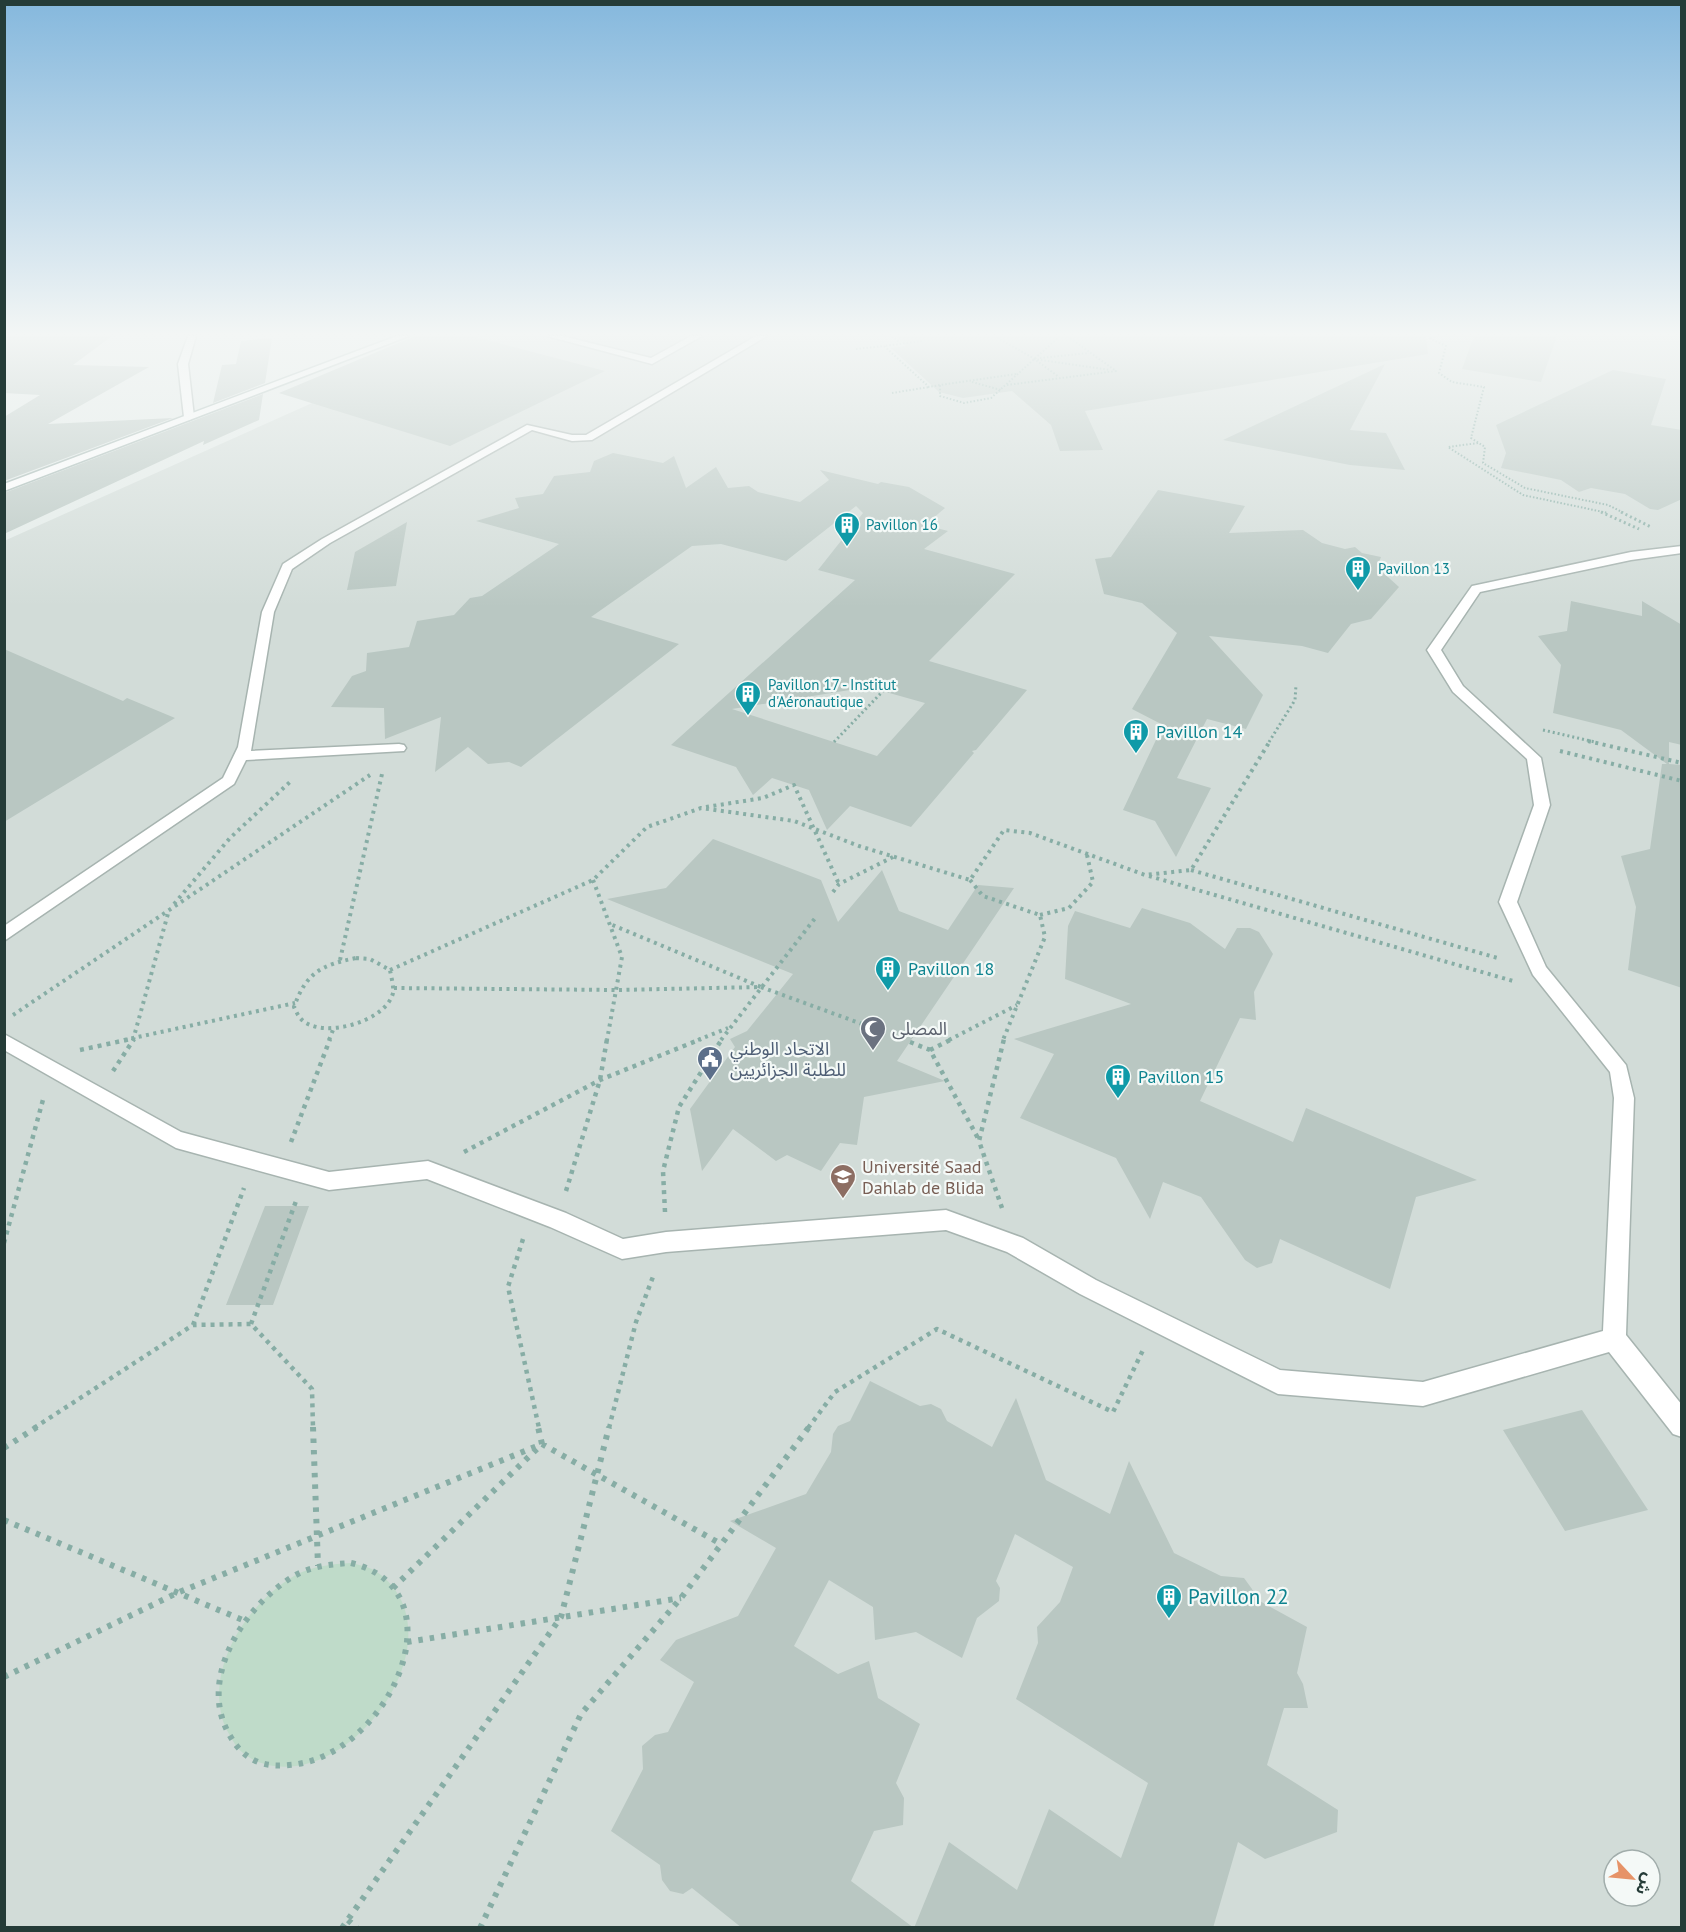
<svg xmlns="http://www.w3.org/2000/svg" width="1686" height="1932" viewBox="0 0 1686 1932" font-family="'PT Sans','Noto Sans Arabic',sans-serif">
  <style>
    .built { fill: #d2dcd8; fill-rule: evenodd }
    .green { fill: #bfdbc9 }
    .building { fill: #b9c7c2; fill-rule: evenodd }
    .lines { fill: none; stroke-linecap: round; stroke-linejoin: round }
    .lane-casing { stroke: #a7b4b0; stroke-width: 3 }
    .street-casing { stroke: #a7b4b0; stroke-width: 3 }
    .secondary-casing { stroke: #a3b7b2; stroke-width: 3 }
    .path-far4 { stroke: #87ada5; stroke-width: 2; stroke-dasharray: 1.5 2; stroke-linecap: butt }
    .path-far3 { stroke: #87ada5; stroke-width: 3; stroke-dasharray: 2 3; stroke-linecap: butt }
    .path-far2 { stroke: #87ada5; stroke-width: 4; stroke-dasharray: 3 4.5; stroke-linecap: butt }
    .path-far1 { stroke: #87ada5; stroke-width: 4.5; stroke-dasharray: 4 5; stroke-linecap: butt }
    .path { stroke: #87ada5; stroke-width: 6; stroke-dasharray: 4.5 7; stroke-linecap: butt }
    .lane { fill: #fff; fill-rule: evenodd }
    .street { fill: #fff; fill-rule: evenodd }
    .secondary { fill: #fff; fill-rule: evenodd }
    .labels { text-anchor: middle; stroke-width: 4.5; stroke-linejoin: round; paint-order: stroke }
    .far-culture-label { font-size: 15px; fill: #0d838f; stroke: #f4f9f7; text-anchor: start }
    .culture-label { font-size: 18px; fill: #0d838f; stroke: #f4f9f7; text-anchor: start }
    .worship-label { font-size: 18px; fill: #5b616d; stroke: #f4f9f7; text-anchor: start }
    .service-label { font-size: 18px; fill: #4e5e75; stroke: #f4f9f7; text-anchor: start }
    .education-label { font-size: 18px; fill: #785e54; stroke: #f4f9f7; text-anchor: start }
    .near-culture-label { font-size: 21px; fill: #0d838f; stroke: #f4f9f7; text-anchor: start }
  </style>
  <rect width="100%" height="100%" fill="#e4ece9"/>
  <path class="built" d="M462,336H1681V1927H5L4,541ZM1614,1860H1650V1896H1614Z"/>
  <path class="green" d="M351,1563C359,1565 370,1567 377,1572C460,1631 362,1779 274,1766C259,1764 241,1756 233,1741C230,1735 225,1728 223,1721C206,1666 248,1603 294,1576C312,1566 332,1564 351,1563Z"/>
  <path class="building" d="M4,336H112L73,365L149,367L48,424L173,418L4,481V417L40,395L4,393Z
    M415,336H472L605,371L450,446L279,393Z
    M895,336H1426L1428,354L1085,411L1103,450L1060,451L1051,425L1012,391L963,398L939,392L891,348L906,346Z
    M1474,336H1557L1541,382L1462,369Z
    M272,338L265,383L213,403L222,365L236,364L241,341Z
    M1385,364L1350,430L1386,433L1405,470L1350,465L1223,440Z
    M1613,370L1666,379L1651,425L1682,430V499L1658,510L1650,509L1625,494L1591,488L1579,492L1561,480L1501,468L1506,453L1496,425Z
    M263,394L259,420L203,445L204,441L4,534V493Z
    M613,453L663,463L674,456L686,488L716,467L728,488L749,486L758,492L800,502L829,480L820,470L878,484L881,482L909,487L945,508L925,525L948,531L924,549L1015,574L929,661L1027,690L976,750L972,751L974,753L911,827L850,806L827,830L809,790L772,778L753,795L736,767L671,745L855,580L818,570L863,513L856,506L786,561L721,544L692,546L591,617L679,644L521,767L509,762L488,764L468,747L435,772L441,717L385,739L384,708L331,707L352,676L366,671L367,653L409,647L417,621L454,615L470,598L482,596L559,544L476,521L519,508L515,498L543,494L554,476L590,472L594,461ZM868,687L925,703L877,756L732,709Z
    M1158,490L1245,506L1229,533L1303,530L1322,543L1345,549L1355,547L1362,553L1381,557L1377,567L1399,587L1371,619L1351,624L1328,653L1302,646L1209,636L1263,695L1246,729L1207,719L1177,778L1211,788L1176,857L1155,821L1123,810L1163,725L1132,709L1177,633L1142,603L1104,594L1095,559L1111,557Z
    M407,522L396,586L347,590L355,552Z
    M1571,601L1642,616V601L1682,625V745L1669,742V764L1682,765V988L1628,970L1636,907L1621,856L1650,849L1662,764H1667L1621,730L1553,713L1561,665L1538,636L1567,631Z
    M4,649L123,701L127,698L175,718L4,822Z
    M713,839L821,880L838,922L882,870L899,911L948,930L978,885L1014,888L897,1061L945,1081L864,1097L857,1145L840,1143L821,1171L787,1155L776,1161L733,1129L702,1171L690,1109L735,1047L730,1039L747,1031L793,974L607,899L666,888Z
    M1142,908L1190,923L1225,949L1237,928H1250L1259,932L1273,954L1254,992L1256,1020L1240,1018L1200,1101L1293,1142L1306,1108L1477,1180L1416,1197L1390,1289L1280,1239L1272,1263L1257,1268L1245,1260L1201,1197L1163,1182L1150,1219L1116,1158L1020,1118L1054,1054L1014,1039L1131,1004L1065,979L1068,926L1075,911L1130,928Z
    M265,1206H309L273,1305H226Z
    M870,1381L920,1406L931,1404L941,1409L947,1421L992,1447L1016,1398L1046,1480L1110,1514L1129,1461L1174,1553L1221,1576L1244,1578L1252,1589L1256,1599L1307,1627L1297,1673L1303,1684L1308,1708H1284L1267,1765L1338,1810L1337,1832L1265,1859L1238,1842L1213,1928H914L949,1842L1017,1890L1049,1809L1121,1858L1148,1783L1016,1699L1038,1643L1037,1627L1060,1602L1073,1567L1015,1534L996,1581L1000,1588L999,1601L977,1618L962,1658L916,1632L875,1640L873,1607L829,1580L794,1646L838,1674L869,1661L878,1698L920,1724L896,1783L904,1798L903,1825L874,1831L851,1881L914,1928H742L692,1888L683,1894L670,1891L662,1880L660,1865L611,1831L643,1769L642,1746L655,1735L668,1732L694,1682L660,1660L676,1640L738,1616L776,1548L730,1521L806,1494L831,1452L833,1434L838,1426L850,1421Z
    M1582,1410L1648,1510L1565,1531L1503,1430Z"/>
  <g class="lines">
    <defs>
      <path id="lane" d="M756,336H767L592,440L572,441L532,430L330,543L292,569L274,612L251,751L399,744L404,745L406,748L404,751L246,760L234,784L4,941V926L223,778L238,747L262,612L283,564L322,539L527,425L572,435H586Z
        M1682,546V553L1631,560L1480,592L1441,650L1463,686L1541,758L1550,805L1517,902L1546,967L1626,1065L1634,1098L1626,1335L1682,1405V1437L1673,1434L1609,1352L1423,1406L1278,1394L1080,1294L1007,1252L946,1230L666,1252L622,1259L550,1227L427,1179L329,1190L176,1148L4,1050V1034L181,1132L329,1172L428,1161L566,1213L623,1239L666,1232L946,1210L1023,1238L1096,1280L1280,1370L1423,1382L1603,1331L1614,1098L1610,1072L1533,975L1499,902L1534,805L1527,759L1453,692L1427,650L1472,586L1631,552Z"/>
      <path id="street" d="M188,336H196L188,364L194,417L189,420L184,417L178,364Z
        M547,336H562L651,358L691,336H702L652,364Z"/>
      <path id="secondary" d="M397,336H409L4,491V484Z"/>
    </defs>
    <use href="#lane" class="lane-casing"/>
    <use href="#street" class="street-casing"/>
    <use href="#secondary" class="secondary-casing"/>
    <path class="path-far4" d="M892,336L900,343
      M994,336L1033,358L1059,377
      M1439,336L1429,338L1446,346L1439,373L1452,382L1484,387L1471,438L1485,447L1483,463L1525,488L1608,505L1624,513
      M922,341L884,346L929,387L940,385
      M856,349L884,346
      M1040,358L1089,353
      M1034,359L1110,370
      M1016,374L940,385V396L964,403L991,398L1060,336
      M972,382L1001,390
      M1007,385L1116,371L1067,336
      M892,393L929,387
      M1478,443L1448,447L1523,495L1608,513"/>
    <path class="path-far3" d="M1601,512L1639,529
      M1621,512L1651,527
      M1543,730L1595,742
      M834,742L883,691
      M1269,742L1295,700L1296,685"/>
    <path class="path-far2" d="M1588,741L1682,763
      M1560,751L1682,781
      M706,807L763,798L794,785L839,884
      M1191,870L1501,959
      M1149,876L1513,981
      M593,880L622,957L607,1040
      M970,880L983,896L1040,915L1045,937L1003,1040
      M833,892L839,884L893,857
      M174,904L230,838L291,781L290,779
      M1040,915L1069,908L1093,882L1087,855
      M356,958L370,959L390,970C391,976 394,987 393,993C386,1022 321,1040 301,1019C298,1016 296,1011 294,1007C306,973 321,965 356,958Z
      M340,960L382,774
      M390,970L593,880L647,827L701,808L794,821L859,846L970,880L1004,830L1030,833L1145,875L1191,870L1270,741
      M761,987L862,1024
      M394,988L616,990L761,987L610,924
      M13,1015L370,775
      M124,1040L295,1003
      M133,1040L169,910
      M329,1040L333,1030
      M698,1040L728,1028
      M721,1040L816,917
      M949,1040L1017,1005"/>
    <path class="path-far1" d="M910,1042L930,1050L979,1140
      M80,1050L131,1039
      M930,1050L952,1039
      M113,1071L134,1039
      M291,1142L330,1039
      M464,1152L600,1080L701,1039
      M566,1191L600,1080L607,1039
      M1002,1208L979,1141L1004,1039
      M665,1212L663,1171L679,1107L722,1039
      M523,1239L508,1287L539,1428
      M4,1243L44,1096
      M251,1324L296,1201
      M193,1325L244,1188
      M34,1428L193,1325L251,1324L312,1389L313,1428
      M609,1428L636,1322L654,1274
      M808,1428L835,1392L937,1329L1113,1412L1144,1348"/>
    <path class="path" d="M313,1427L318,1566
      M4,1448L37,1427
      M4,1520L245,1621
      M351,1563C465,1591 387,1759 289,1765C278,1766 269,1766 258,1762C244,1756 236,1747 229,1734C197,1678 245,1605 294,1576C311,1566 332,1564 351,1563Z
      M393,1588L542,1444L721,1544
      M407,1642L681,1598
      M4,1677L177,1593L542,1444L538,1427
      M348,1920L357,1928
      M342,1928L561,1617L609,1427
      M480,1928L581,1714L681,1598L809,1427"/>
    <use href="#lane" class="lane"/>
    <use href="#street" class="street"/>
    <use href="#secondary" class="secondary"/>
  </g>
  <linearGradient id="sky" x2="0" y2="1"><stop stop-color="#85b8dd"/><stop offset="0.55" stop-color="#f3f6f5"/><stop offset="1" stop-color="#f3f6f5" stop-opacity="0"/></linearGradient>
  <rect width="1686" height="607" fill="url(#sky)"/>
  <defs>
    <symbol id="building-pin" viewBox="-11 -11 22 30"><path d="M0 17L-7.5 6A9.5 9.5 0 1 1 7.5 6Z" fill="#0f9aa8" stroke="#f4f9f7"/><path d="M-4-6H4V6H1V3H-1V6H-4ZM-2.5-4.3h1.7v1.8h-1.7ZM.8-4.3h1.7v1.8H.8ZM-2.5-1h1.7V.8h-1.7ZM.8-1h1.7V.8H.8Z" fill="#fff"/></symbol>
    <symbol id="mosque-pin" viewBox="-11 -11 22 30"><path d="M0 17L-7.5 6A9.5 9.5 0 1 1 7.5 6Z" fill="#6b7280" stroke="#f4f9f7"/><path d="M3.5-4.9A6 6 0 1 0 3.5 4.9A5 5 0 1 1 3.5-4.9Z" fill="#fff"/></symbol>
    <symbol id="civic-pin" viewBox="-11 -11 22 30"><path d="M0 17L-7.5 6A9.5 9.5 0 1 1 7.5 6Z" fill="#5c6f8a" stroke="#f4f9f7"/><path d="M-.6-6.5H3V-4.5H.6V-3L4-1V1h2V6H-6V1h2V-1L-.6-3ZM-1.2 2.5V6h2.4V2.5Z" fill="#fff"/></symbol>
    <symbol id="university-pin" viewBox="-11 -11 22 30"><path d="M0 17L-7.5 6A9.5 9.5 0 1 1 7.5 6Z" fill="#8d6e63" stroke="#f4f9f7"/><path d="M0-5L7-2L0 1L-7-2ZM-4 1L0 2.5L4 1V4Q0 6-4 4Z" fill="#fff"/></symbol>
  </defs>
  <g fill-rule="evenodd">
    <use href="#building-pin" x="832" y="510" width="30" height="40"/>
    <use href="#building-pin" x="1343" y="554" width="30" height="40"/>
    <use href="#building-pin" x="733" y="679" width="30" height="40"/>
    <use href="#building-pin" x="1121" y="717" width="30" height="40"/>
    <use href="#building-pin" x="873" y="954" width="30" height="40"/>
    <use href="#mosque-pin" x="858" y="1014" width="30" height="40"/>
    <use href="#civic-pin" x="695" y="1044" width="30" height="40"/>
    <use href="#building-pin" x="1103" y="1062" width="30" height="40"/>
    <use href="#university-pin" x="828" y="1162" width="30" height="40"/>
    <use href="#building-pin" x="1154" y="1582" width="30" height="40"/>
  </g>
  <g class="labels">
    <g class="far-culture-label">
      <text x="866" y="530">Pavillon 16</text>
      <text x="1378" y="574">Pavillon 13</text>
      <text x="768" y="690">Pavillon 17 - Institut<tspan x="768" dy="17">d'Aéronautique</tspan></text>
    </g>
    <g class="culture-label">
      <text x="1156" y="738">Pavillon 14</text>
      <text x="908" y="975">Pavillon 18</text>
      <text x="1138" y="1083">Pavillon 15</text>
    </g>
    <g class="worship-label">
      <text x="892" y="1035">المصلى</text>
    </g>
    <g class="service-label">
      <text x="730" y="1055">الاتحاد الوطني<tspan x="730" dy="21">للطلبة الجزائريين</tspan></text>
    </g>
    <g class="education-label">
      <text x="862" y="1173">Université Saad<tspan x="862" dy="21">Dahlab de Blida</tspan></text>
    </g>
    <g class="near-culture-label">
      <text x="1188" y="1604">Pavillon 22</text>
    </g>
  </g>
  <rect width="1686" height="1932" fill="none" stroke="#253c38" stroke-width="12"/>
  <g transform="translate(1632 1878) rotate(116)"><circle r="28" fill="#f4f9f7" stroke="#a1adab" stroke-width="1.5"/>
  <path d="M0-4.5L10 22L0 15L-10 22Z" fill="#e69368"/>
  <text y="-9" font-size="16" font-weight="bold" text-anchor="middle" fill="#253c38">ش</text>
  </g>
</svg>
